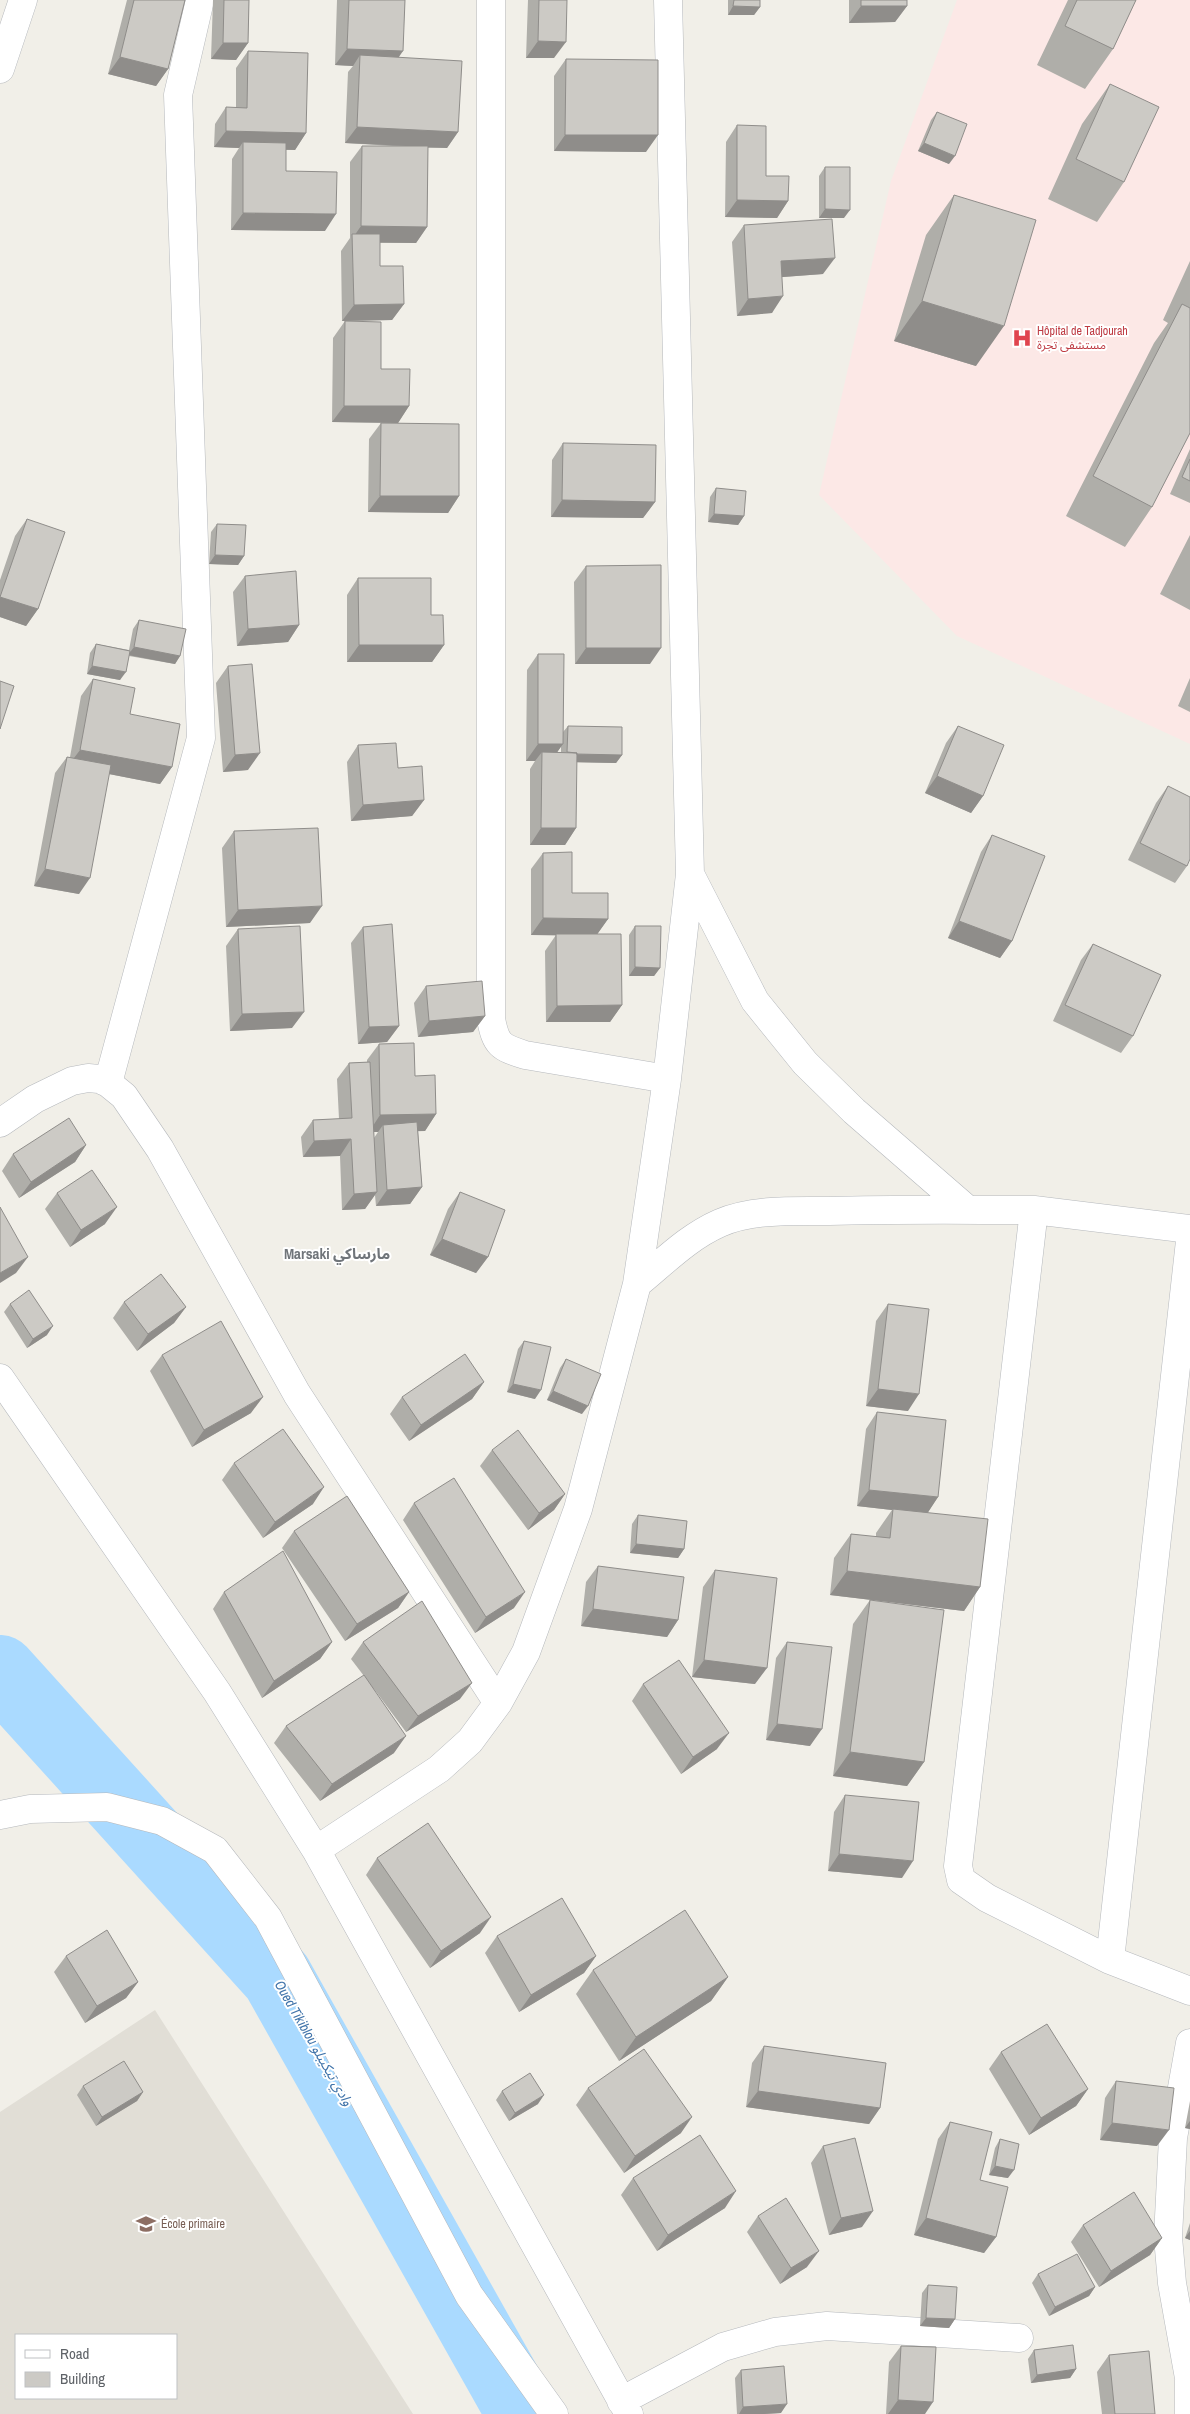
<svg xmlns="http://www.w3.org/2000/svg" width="1190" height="2414" viewBox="0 0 1190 2414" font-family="'Archivo Narrow','Noto Sans Arabic',sans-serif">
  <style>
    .education { fill: #e1ded6; fill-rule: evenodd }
    .medical { fill: #fce8e6 }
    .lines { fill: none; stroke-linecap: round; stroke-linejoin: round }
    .river { stroke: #aadaff; stroke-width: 72 }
    .minor-casing { stroke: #b5b8bc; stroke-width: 29 }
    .minor { stroke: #fff; stroke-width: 28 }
    .wall { fill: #afaea9; fill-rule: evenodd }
    .shaded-wall { fill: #8f8d8a }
    .building { fill: #cccac5; stroke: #8f8d8a }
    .labels { text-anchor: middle; stroke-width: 4; stroke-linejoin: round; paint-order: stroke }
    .health-label { font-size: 12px; fill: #be3a42; stroke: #fff; text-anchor: start }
    .education-label { font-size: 12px; fill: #785e54; stroke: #fff; text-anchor: start }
    .water-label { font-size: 14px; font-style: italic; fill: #4174aa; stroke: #fff }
    .quarter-label { font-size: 15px; font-weight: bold; fill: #70757a; stroke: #fff }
  </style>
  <rect width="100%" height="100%" fill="#f1efe8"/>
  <path class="education" d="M155,2010L413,2414H0V2112ZM16,2335H176V2398H16Z"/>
  <path class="medical" d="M957,0H1190V744L957,636L819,495L891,181Z"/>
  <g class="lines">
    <path class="river" d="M0,1671L277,1977L515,2400L527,2414"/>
    <defs>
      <path id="minor" d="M668,0L690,874L755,1001L805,1063L854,1111L968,1210
        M0,69L23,0
        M667,1079L690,874
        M108,1083L201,738L178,95L200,0
        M0,1123L35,1099L72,1081L88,1078L99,1079L108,1083L124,1096L160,1149L297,1394L498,1703
        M1190,1229L1034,1210L958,1866L961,1880L987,1898L1110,1960L1190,1991
        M637,1284C664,1262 688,1237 720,1223C752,1209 794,1211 829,1211C897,1209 966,1210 1034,1210
        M0,1378L217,1692L316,1850L629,2414
        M0,1815L30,1809L107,1807L162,1821L215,1850L268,1918L469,2295L554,2414
        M316,1850L439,1769L470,1741L498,1703L526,1652L578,1509L637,1284L667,1079L525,1055C500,1047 496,1045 491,1019V0
        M1110,1960L1190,1241
        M621,2401L723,2347L775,2332L827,2326L1019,2338
        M1189,2414V2378L1172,2283L1168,2237L1173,2138L1190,2043"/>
    </defs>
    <use href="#minor" class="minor-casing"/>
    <use href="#minor" class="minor"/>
  </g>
  <path class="wall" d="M127,0H185L168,69L156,86L108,74Z
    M213,0H249L248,43L236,60L211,59Z
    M337,0H405L399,57L458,132L447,148H428L427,227L416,243H380V266L404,304L392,320L342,321L341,251L350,238V162L362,146H393L345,143L348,72L353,66L335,65Z
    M528,0H567L554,58H526Z
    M728,0H760V7L754,15H728Z
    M849,0H907V6L895,22L849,23Z
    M1068,0H1136L1113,49L1085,89L1037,65Z
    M248,51L306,133L295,150H286V171L325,231L231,230L232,159L239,148L214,147L215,124L226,107L236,108V68Z
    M566,59L646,152L554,151V76Z
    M1110,84L1124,182L1097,222L1048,199L1082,124Z
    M937,112L949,164L918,151L931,120Z
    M737,125L766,176L788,201L777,218L725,217L726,142Z
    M825,167L844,218H819V176Z
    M954,195L976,366L894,341L926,235Z
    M744,225L823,274L782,277L772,313L737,316L732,242Z
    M1190,261V433L1152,507L1125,547L1066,516L1154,343L1168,323L1163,320Z
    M345,321L409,406L398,423L332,422L333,338Z
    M381,423L459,496L448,513L368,512L369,439Z
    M563,443L655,502L643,518L551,517L552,460Z
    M1190,449V503L1170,494Z
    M716,488L744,516L738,525L708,522L710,497Z
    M27,519L38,609L26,626L0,617V580L15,536Z
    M217,524L244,556L238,565L209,564L211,532Z
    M1190,535V610L1160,594Z
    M586,566L650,664H575L574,582Z
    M245,576L299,625L288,642L237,646L233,592Z
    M358,578L431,615L444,645L432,662H347V595Z
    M139,620L180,656L175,664L129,656L120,680L87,674L90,653L96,644L129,650L133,629Z
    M538,654L563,732L568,726L622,755L616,763L576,762V828L565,845H530V769L535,761H526L527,670ZM561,746V752H557Z
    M228,666L248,770L223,772L216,683Z
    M1190,678V712L1178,706Z
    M93,679L130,714L172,767L160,784L109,774L79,894L34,886L55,773L67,757H70L81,696Z
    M958,726L983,796L971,813L925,793L946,743Z
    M358,745L398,768L424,800L412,816L351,821L347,762Z
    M1168,786L1187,866L1175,883L1128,860L1156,803Z
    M234,831L310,923L226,927L222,848Z
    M992,835L1012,941L1000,958L948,938L981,852Z
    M543,853L572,893L608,919L597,934L622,1005L610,1022H546L545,951L556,935H531V869Z
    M635,926L660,968L654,976H629V935Z
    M363,927L399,1026L387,1042L358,1044L351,943Z
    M238,929L292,1028L230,1031L226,946Z
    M1093,944L1133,1036L1121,1053L1053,1021L1081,960Z
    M426,986L485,1016L473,1032L418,1037L414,1003Z
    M379,1044L415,1076L436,1114L425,1131H418L422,1187L410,1204L376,1206L375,1195L365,1209L342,1210L340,1156L303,1157L301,1137L313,1120L339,1119L337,1079L349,1063L367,1062V1060ZM374,1132H378L374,1138Z
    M86,1145L75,1162L19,1198L2,1171L13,1154Z
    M460,1192L488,1257L476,1273L430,1255L448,1209Z
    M57,1193L105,1224L70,1247L45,1209Z
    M124,1302L186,1307L174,1323L137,1351L113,1318Z
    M10,1304L47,1335L27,1348L4,1312Z
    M888,1304L908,1411L866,1406L876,1321Z
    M524,1341L535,1399L507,1392L518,1349Z
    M162,1355L251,1413L192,1447L150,1371Z
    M566,1359L582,1414L547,1400L560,1368Z
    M484,1382L472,1399L409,1441L390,1414L402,1397Z
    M877,1412L938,1497L927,1513L980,1587L964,1611L830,1595L834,1558L851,1534L876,1537V1533L892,1510L857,1506L866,1429Z
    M492,1450L565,1494L554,1510L528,1530L480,1466Z
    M234,1463L313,1504L263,1538L222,1480Z
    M414,1503L514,1608L475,1633L403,1520Z
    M638,1515L684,1549L678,1558L630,1553L632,1524Z
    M294,1531L409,1592L398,1608L345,1641L282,1548Z
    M598,1566L678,1620L667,1637L581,1626L586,1582Z
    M715,1570L755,1684L692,1677L703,1587Z
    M224,1592L332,1642L320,1659L262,1698L213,1609Z
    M870,1600L924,1762L907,1786L833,1776L853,1624Z
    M363,1642L460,1699L406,1732L374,1689L394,1753L320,1801L274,1743L286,1726L364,1676L351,1659Z
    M787,1642L810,1746L766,1740L776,1658Z
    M643,1684L717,1749L681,1774L632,1701Z
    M845,1795L902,1878L828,1871L834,1812Z
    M377,1858L480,1933L430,1968L366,1875Z
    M497,1936L596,1956L584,1973L519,2012L485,1953Z
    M66,1956L138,1982L126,1998L85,2023L54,1972Z
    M593,1970L728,1977L711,2001L619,2061L576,1994Z
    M764,2046L880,2108L869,2124L746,2107L752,2063Z
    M1001,2052L1088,2089L1076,2106L1029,2135L989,2069Z
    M1116,2081L1157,2146L1100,2140L1105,2098Z
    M83,2086L143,2092L137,2101L96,2126L77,2095Z
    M588,2088L681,2133L624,2173L576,2105Z
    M502,2091L538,2104L509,2121L496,2100Z
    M1190,2101V2129L1185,2128Z
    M950,2122L980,2180L996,2237L984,2253L914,2235L938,2139Z
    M1000,2139L1008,2178L989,2175L995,2148Z
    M823,2146L862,2227L829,2235L811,2163Z
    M633,2178L725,2208L657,2251L621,2195Z
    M758,2216L807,2267L780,2284L747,2232Z
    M1190,2223V2240L1185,2238Z
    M1083,2225L1162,2238L1150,2255L1099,2287L1071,2242Z
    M1038,2274L1095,2287L1089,2296L1049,2316L1032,2283Z
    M928,2285L955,2319L949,2328L920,2326L922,2293Z
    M901,2346L925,2414H886L889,2362Z
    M1034,2350L1076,2369L1070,2378L1031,2383L1028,2359Z
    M1109,2355L1155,2414H1102L1097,2372Z
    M741,2370L781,2413L764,2414H737L735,2378Z"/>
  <path class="shaded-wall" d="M733,6L760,7L754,15H728Z
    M861,6H907L895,22L849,23Z
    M538,41L566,42L554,58H526Z
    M223,43H248L236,60L211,59Z
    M347,49L403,51L392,67L360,55L353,66L335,65Z
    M120,57L168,69L156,86L108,74Z
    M357,127L458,132L447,148L345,143Z
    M226,131L306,133L295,150L243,148V142L239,148L214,147Z
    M565,135H658L646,152L554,151Z
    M924,143L955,156L949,164L918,151Z
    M737,200L788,201L777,218L725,217Z
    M825,209L850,210L844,218H819Z
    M243,213L336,214L325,231L231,230Z
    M361,226L427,227L416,243L352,242V239Z
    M835,258L823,274L770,278L781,261Z
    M783,296L772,313L737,316L748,299Z
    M922,301L1004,326L976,366L894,341Z
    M404,304L392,320L342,321L354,305Z
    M344,406H409L398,423L332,422Z
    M380,496H459L448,513L368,512Z
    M562,500L655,502L643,518L551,517Z
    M714,514L744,516L738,525L708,522Z
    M215,555L244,556L238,565L209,564Z
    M0,597L38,609L26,626L0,617Z
    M299,625L288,642L237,646L248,629Z
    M359,645H444L432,662H347Z
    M134,647L180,656L175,664L128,655Z
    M586,648H661L650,664H575Z
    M92,666L126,672L120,680L87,674Z
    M538,744H563L551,761L542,752L535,761H526Z
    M80,750L172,767L160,784L68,766Z
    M260,753L248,770L223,772L235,755Z
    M567,753L622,755L616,763L561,762Z
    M937,776L983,796L971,813L925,793Z
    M424,800L412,816L351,821L363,805Z
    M541,828H576L565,845H530Z
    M45,869L90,878L79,894L34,886Z
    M322,906L310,923L226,927L238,910Z
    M543,918L608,919L596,936L531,935Z
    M959,921L1012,941L1000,958L948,938Z
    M635,967L660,968L654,976H629Z
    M622,1005L610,1022H546L557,1006Z
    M304,1012L292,1028L230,1031L242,1014Z
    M485,1016L473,1032L418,1037L429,1021Z
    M399,1026L387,1042L358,1044L369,1027Z
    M436,1114L425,1131L384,1132L383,1125L378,1132H369L380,1115Z
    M351,1139L340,1156L303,1157L314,1141Z
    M86,1145L75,1162L19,1198L31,1182Z
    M422,1187L410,1204L376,1206L387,1190Z
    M377,1192L365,1209L342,1210L354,1194Z
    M117,1207L105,1224L70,1247L81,1230Z
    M442,1239L488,1257L476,1273L430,1255Z
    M28,1257L16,1273L0,1283V1273Z
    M186,1307L174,1323L137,1351L148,1334Z
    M53,1326L47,1335L27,1348L33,1339Z
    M484,1382L472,1399L409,1441L421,1425Z
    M513,1384L541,1390L535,1399L507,1392Z
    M878,1389L919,1394L908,1411L866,1406Z
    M553,1391L588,1406L582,1414L547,1400Z
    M263,1397L251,1413L192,1447L204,1430Z
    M324,1487L313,1504L263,1538L275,1522Z
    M869,1490L938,1497L927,1514L893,1509L892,1510L857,1506Z
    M565,1494L554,1510L528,1530L539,1513Z
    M636,1544L684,1549L678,1558L630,1553Z
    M847,1571L980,1587L964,1611L830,1595Z
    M409,1592L398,1608L345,1641L357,1624Z
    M525,1592L514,1608L475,1633L486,1617Z
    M593,1609L678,1620L667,1637L581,1626Z
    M332,1642L320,1659L262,1698L274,1681Z
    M704,1660L767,1668L755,1684L692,1677Z
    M472,1683L460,1699L406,1732L418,1716Z
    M777,1724L822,1729L810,1746L766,1740Z
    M729,1733L717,1749L681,1774L693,1757Z
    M406,1736L394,1753L320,1801L332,1784Z
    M850,1752L924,1762L907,1786L833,1776Z
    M839,1854L913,1861L902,1878L828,1871Z
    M491,1917L480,1933L430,1968L441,1951Z
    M596,1956L584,1973L519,2012L531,1995Z
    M728,1977L711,2001L619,2061L636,2037Z
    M138,1982L126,1998L85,2023L97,2006Z
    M1088,2089L1076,2106L1029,2135L1041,2118Z
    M758,2091L880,2108L869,2124L746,2107Z
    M143,2092L137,2101L96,2126L102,2117Z
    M544,2095L538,2104L509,2121L515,2113Z
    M692,2117L681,2133L624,2173L635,2156Z
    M1190,2121V2129L1185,2128Z
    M1112,2123L1169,2130L1157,2146L1100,2140Z
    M995,2166L1014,2170L1008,2178L989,2175Z
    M736,2191L725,2208L657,2251L668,2235Z
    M873,2211L862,2227L829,2235L841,2218Z
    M926,2218L996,2237L984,2253L914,2235Z
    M1190,2231V2240L1185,2238Z
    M1162,2238L1150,2255L1099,2287L1111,2271Z
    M819,2251L807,2267L780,2284L791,2268Z
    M1095,2287L1089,2296L1049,2316L1055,2307Z
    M926,2318L955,2319L949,2328L920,2326Z
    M1076,2369L1070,2378L1031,2383L1037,2375Z
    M898,2400L933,2402L925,2414H888Z
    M787,2404L781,2413L764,2414H739L743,2407Z"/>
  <path class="building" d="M134,0H185L168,69L120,57Z
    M224,0H249L248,43H223Z
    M349,0H405L403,51L347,49Z
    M539,0H567L566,42L538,41Z
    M734,0H760V7L733,6Z
    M861,0H907V6H861Z
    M1077,0H1136L1113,49L1065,26Z
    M248,51L308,53L306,133L226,131V107L247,108Z
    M360,55L462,61L458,132L357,127Z
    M566,59L658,60V135H565Z
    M1110,84L1159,107L1124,182L1076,159Z
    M937,112L967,124L955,156L924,143Z
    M737,125L766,126V176H789L788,201L737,200Z
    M243,142L286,143V171L337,172L336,214L243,213Z
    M362,146H428L427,227L361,226Z
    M825,167H850V210L825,209Z
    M954,195L1036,220L1004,326L922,301Z
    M832,219L835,258L781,261L783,296L748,299L744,225Z
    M352,234H380V266H403L404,304L354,305Z
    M1182,304L1190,308V433L1152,507L1093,476Z
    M345,321L381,322V369H410L409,406H344Z
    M381,423L459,424V496H380Z
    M563,443L656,445L655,502L562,500Z
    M1190,459V481L1182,477Z
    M716,488L746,491L744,516L714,514Z
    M27,519L65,532L38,609L0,597Z
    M217,524L246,525L244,556L215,555Z
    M661,565V648H586V566Z
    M296,571L299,625L248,629L245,576Z
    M358,578H431V615H443L444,645H359Z
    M139,620L186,629L180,656L134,647Z
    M96,644L130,651L126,672L92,666Z
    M538,654H564L563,744H538Z
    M252,664L260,753L235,755L228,666Z
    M93,679L135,688L130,714L180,724L172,767L80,750Z
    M0,681L14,686L0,729Z
    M568,726L622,727V755L576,754L577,753L567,752Z
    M958,726L1004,745L983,796L937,776Z
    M396,743L398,768L422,766L424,800L363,805L358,745Z
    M542,752L577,753L576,828H541Z
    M67,757L111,765L90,878L45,869Z
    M1168,786L1190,797V859L1187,866L1140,843Z
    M318,828L322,906L238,910L234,831Z
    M992,835L1045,856L1012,941L959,921Z
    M572,852V893H608V919L543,918V853Z
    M392,924L399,1026L369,1027L363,927Z
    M300,926L304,1012L242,1014L238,929Z
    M635,926H661L660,968L635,967Z
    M556,934H621L622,1005L557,1006Z
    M1093,944L1161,975L1133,1036L1065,1005Z
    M482,981L485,1016L429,1021L426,986Z
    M414,1043L415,1076L435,1075L436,1114L380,1115L379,1044Z
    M370,1062L377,1192L354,1194L351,1139L314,1141L313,1120L352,1118L349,1063Z
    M69,1118L86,1145L31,1182L13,1154Z
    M417,1122L422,1187L387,1190L383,1125Z
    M92,1170L117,1207L81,1230L57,1193Z
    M460,1192L505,1210L488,1257L442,1239Z
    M0,1207L28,1257L0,1273Z
    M161,1274L186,1307L148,1334L124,1302Z
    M29,1290L53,1326L33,1339L10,1304Z
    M888,1304L929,1309L919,1394L878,1389Z
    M221,1321L263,1397L204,1430L162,1355Z
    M524,1341L551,1347L541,1390L513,1384Z
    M465,1354L484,1382L421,1425L402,1397Z
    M566,1359L601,1374L588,1406L553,1391Z
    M877,1412L946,1420L938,1497L869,1490Z
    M283,1429L324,1487L275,1522L234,1463Z
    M518,1430L565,1494L539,1513L492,1450Z
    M454,1478L525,1592L486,1617L414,1503Z
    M347,1496L409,1592L357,1624L294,1531Z
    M893,1509L988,1519L980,1587L847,1571L851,1534L890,1538Z
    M638,1515L687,1521L684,1549L636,1544Z
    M283,1551L332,1642L274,1681L224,1592Z
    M598,1566L684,1577L678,1620L593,1609Z
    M715,1570L777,1578L767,1668L704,1660Z
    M870,1600L944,1610L924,1762L850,1752Z
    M422,1601L472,1683L418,1716L363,1642Z
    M787,1642L832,1647L822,1729L777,1724Z
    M679,1660L729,1733L693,1757L643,1684Z
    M364,1675L406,1736L332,1784L286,1726Z
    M845,1795L919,1802L913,1861L839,1854Z
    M428,1823L491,1917L441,1951L377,1858Z
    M562,1898L596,1956L531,1995L497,1936Z
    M685,1910L728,1977L636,2037L593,1970Z
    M107,1930L138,1982L97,2006L66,1956Z
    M1047,2024L1088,2089L1041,2118L1001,2052Z
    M764,2046L886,2063L880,2108L758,2091Z
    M644,2049L692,2117L635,2156L588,2088Z
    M124,2061L143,2092L102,2117L83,2086Z
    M530,2073L544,2095L515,2113L502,2091Z
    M1116,2081L1174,2088L1169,2130L1112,2123Z
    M950,2122L992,2132L980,2180L1008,2187L996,2237L926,2218Z
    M700,2135L736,2191L668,2235L633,2178Z
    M855,2138L873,2211L841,2218L823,2146Z
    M1000,2139L1019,2144L1014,2170L995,2166Z
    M1134,2192L1162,2238L1111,2271L1083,2225Z
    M786,2198L819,2251L791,2268L758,2216Z
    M1077,2254L1095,2287L1055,2307L1038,2274Z
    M928,2285L957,2287L955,2319L926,2318Z
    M1073,2345L1076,2369L1037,2375L1034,2350Z
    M901,2346L936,2347L933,2402L898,2400Z
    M1149,2351L1155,2414H1115L1109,2355Z
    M784,2366L787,2404L743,2407L741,2370Z"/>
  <defs>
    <symbol id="hospital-bare" viewBox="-9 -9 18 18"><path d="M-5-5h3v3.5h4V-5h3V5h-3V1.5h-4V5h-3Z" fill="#e0444e" stroke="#fff" stroke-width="2.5" paint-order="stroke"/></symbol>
    <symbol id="school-bare" viewBox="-9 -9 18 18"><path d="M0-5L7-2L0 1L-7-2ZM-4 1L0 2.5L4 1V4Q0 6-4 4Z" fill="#8d6e63" stroke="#fff" stroke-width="2.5" paint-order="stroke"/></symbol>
  </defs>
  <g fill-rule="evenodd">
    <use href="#hospital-bare" x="1008" y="324" width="28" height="28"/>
    <use href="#school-bare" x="132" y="2210" width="28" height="28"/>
  </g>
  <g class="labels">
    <g class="health-label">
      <text x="1037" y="335">Hôpital de Tadjourah<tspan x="1037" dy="14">مستشفى تجرة</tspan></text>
    </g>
    <g class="education-label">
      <text x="161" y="2228">École primaire</text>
    </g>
    <g class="water-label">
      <text transform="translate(314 2043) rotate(60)" y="5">Oued Tikiblou وادي تيكيبلو</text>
    </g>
    <g class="quarter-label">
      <text x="337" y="1259">Marsaki مارساكي</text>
    </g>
  </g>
  <rect x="15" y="2334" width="162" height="65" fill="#ffffff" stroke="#bfc1c3"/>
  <rect x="25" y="2350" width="25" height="8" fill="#ffffff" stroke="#bfc1c3"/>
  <text x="60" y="2359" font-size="15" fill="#5f6368">Road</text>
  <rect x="25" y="2372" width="25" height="15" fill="#cccac5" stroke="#bfc1c3"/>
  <text x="60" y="2384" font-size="15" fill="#5f6368">Building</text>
</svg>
